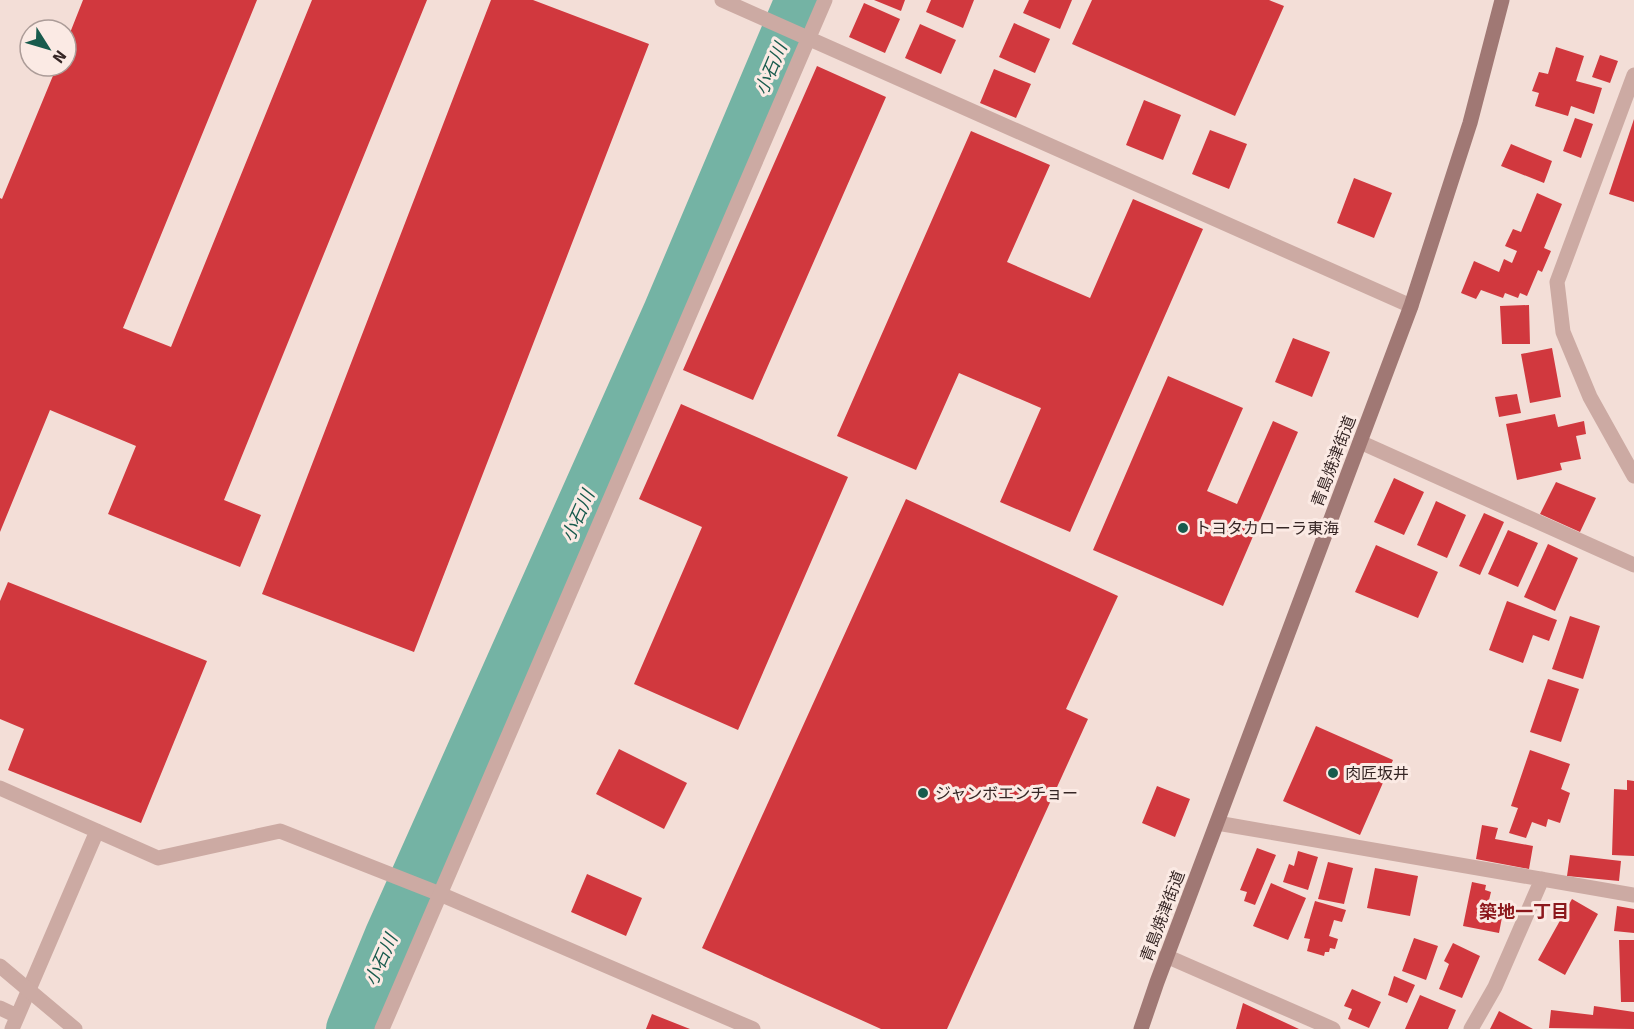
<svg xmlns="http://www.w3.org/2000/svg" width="1634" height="1029" viewBox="0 0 1634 1029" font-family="Signika,'Noto Sans JP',sans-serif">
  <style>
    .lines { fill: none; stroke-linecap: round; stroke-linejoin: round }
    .river { stroke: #74b3a4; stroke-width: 50 }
    .building { fill: #d1383e }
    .service { stroke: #ccaaa3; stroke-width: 15 }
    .minor { stroke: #ccaaa3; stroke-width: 15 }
    .secondary { stroke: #a07874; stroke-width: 15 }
    .tertiary-bridge { stroke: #ccaaa3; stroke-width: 15 }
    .poi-dot { fill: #185b4d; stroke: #fbeae4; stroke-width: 2 }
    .labels { text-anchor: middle; stroke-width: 6; stroke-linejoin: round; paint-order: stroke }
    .street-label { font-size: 16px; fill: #362625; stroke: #fbeae4 }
    .poi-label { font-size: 16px; fill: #362625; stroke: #fbeae4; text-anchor: start }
    .water-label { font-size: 18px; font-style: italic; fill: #185b4d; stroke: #fbeae4 }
    .neighbourhood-label { font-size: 18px; font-weight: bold; fill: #8c181c; stroke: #fbeae4 }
  </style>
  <rect width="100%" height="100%" fill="#f3ded7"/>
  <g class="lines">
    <path class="river" d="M351,1029L389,937L668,312L800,0"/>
  </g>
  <path class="building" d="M83,0H257L123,328L171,347L312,0H427L224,500L261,515L240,567L108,514L136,446L50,410L0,532V198L2,199L57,66H66V43Z
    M491,0H533L649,44L414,652L262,594Z
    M874,0H905L901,11Z
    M931,0H974L963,28L926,12Z
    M1029,0H1072L1060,29L1023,13Z
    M1092,0H1269L1284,6L1235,116L1072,44Z
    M864,3L900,19L885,53L849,37Z
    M1014,23L1050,39L1035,73L999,57Z
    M920,24L956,40L941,74L905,58Z
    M1556,47L1584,56L1576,81L1602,88L1594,114L1571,106L1568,116L1535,106L1539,93L1532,91L1539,72L1548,74Z
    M1600,55L1618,61L1610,83L1592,77Z
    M817,66L886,97L753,400L683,370Z
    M994,69L1031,84L1016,118L980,103Z
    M1144,100L1181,115L1163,160L1126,145Z
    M1575,118L1593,124L1581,158L1563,151Z
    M1634,119V202L1609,194Z
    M1210,130L1247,144L1229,189L1192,174Z
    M971,131L1050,165L1007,262L1090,298L1133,199L1203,229L1070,532L1000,502L1041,408L959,373L916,470L837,436Z
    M1511,144L1552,161L1544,183L1501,166Z
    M1354,178L1392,193L1374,238L1337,223Z
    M1537,193L1562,204L1544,248L1551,251L1542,272L1538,270L1527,296L1520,293L1518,298L1505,293L1503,298L1481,290L1476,299L1461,293L1474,261L1499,272L1504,259L1512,263L1517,251L1505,246L1513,229L1521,232Z
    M1529,305L1530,344H1502L1500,306Z
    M1293,338L1330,352L1312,397L1275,382Z
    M1552,348L1561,397L1530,403L1521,354Z
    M1168,376L1243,408L1207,491L1237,504L1273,421L1298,432L1223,606L1093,550Z
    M1517,394L1521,413L1499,417L1495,397Z
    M681,404L848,477L738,730L634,684L702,527L639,499Z
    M1555,414L1558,427L1584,421L1586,434L1576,436L1581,459L1560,463L1562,470L1517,480L1506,424Z
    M1394,478L1424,492L1404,535L1374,522Z
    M1556,482L1596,498L1580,532L1540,514Z
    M906,499L1118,596L1066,709L1088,719L947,1029H881L702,948Z
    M1436,501L1466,515L1447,558L1417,545Z
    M1484,513L1504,522L1480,575L1459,566Z
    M1508,530L1538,543L1518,587L1488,574Z
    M1548,544L1578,558L1555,611L1524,597Z
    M1376,545L1438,572L1418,618L1355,592Z
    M8,582L207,661L141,823L8,770L24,729L0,719V601Z
    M1507,601L1557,620L1549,641L1533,635L1523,663L1489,650Z
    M1570,616L1600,626L1583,679L1552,669Z
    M1548,679L1579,689L1561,742L1530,732Z
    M1316,726L1393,760L1360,835L1283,801Z
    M619,749L687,783L664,829L596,794Z
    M1530,750L1570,764L1561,789L1570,793L1560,823L1548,819L1546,827L1532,822L1526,838L1509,833L1518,808L1511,806Z
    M1627,780L1634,781V856L1612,855L1614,789L1627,790Z
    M1157,786L1190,799L1175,837L1142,823Z
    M1482,825L1498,828L1495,839L1533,846L1529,869L1476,859Z
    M1257,848L1276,855L1255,905L1244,901L1247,892L1240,890Z
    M1298,851L1318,857L1308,890L1283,882L1289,864L1294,866Z
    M1570,855L1621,861L1619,881L1567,876Z
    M1328,862L1353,868L1344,904L1318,899Z
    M1375,868L1418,876L1410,916L1367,908Z
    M587,874L642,898L626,936L571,912Z
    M1472,882L1486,885L1485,890L1491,892L1488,904L1504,907L1499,933L1463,926Z
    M1271,883L1306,898L1288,940L1253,926Z
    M1572,899L1598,914L1565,975L1538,960Z
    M1315,901L1346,910L1342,922L1334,920L1329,936L1338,939L1335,949L1330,948L1329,952H1325L1324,956L1307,951L1310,939L1304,938Z
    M1617,906L1634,909V933L1614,931Z
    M1414,938L1438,946L1426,980L1402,971Z
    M1619,940H1634V1002H1621Z
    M1453,943L1480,956L1462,998L1439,989L1449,964L1444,961Z
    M1394,976L1415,985L1407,1003L1388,995Z
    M1352,989L1381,1002L1369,1028L1348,1019L1352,1009L1344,1006Z
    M1420,995L1456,1010L1448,1029H1405Z
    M1243,1003L1299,1029H1236Z
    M1594,1006L1634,1012V1029L1549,1028L1551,1010L1593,1015Z
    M1499,1011L1533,1029H1490Z
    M652,1014L690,1029H646Z"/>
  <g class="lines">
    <path class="service" d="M0,788L158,858L280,831L440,894L753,1029
      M0,1008L17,1016
      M12,1029L97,831"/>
    <path class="minor" d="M722,0L1411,306
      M1634,75L1557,282L1563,332L1590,397L1634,476
      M1360,442L1634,565
      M1217,823L1634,895
      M1166,956L1333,1029
      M382,1029L825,0
      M1471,1029L1495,987L1542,879"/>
    <path class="secondary" d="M1141,1029L1157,982L1411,306L1470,123L1502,0"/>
    <path class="tertiary-bridge" d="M0,966L75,1029"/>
  </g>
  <g class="poi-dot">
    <circle cx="1183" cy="528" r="6"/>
    <circle cx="1333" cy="773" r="6"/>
    <circle cx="923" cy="793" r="6"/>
  </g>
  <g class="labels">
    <g class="street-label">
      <text transform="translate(1333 461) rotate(-69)" y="6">青島焼津街道</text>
      <text transform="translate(1162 916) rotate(-69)" y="6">青島焼津街道</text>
    </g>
    <g class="poi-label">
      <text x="1195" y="534">トヨタカローラ東海</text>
      <text x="1345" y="779">肉匠坂井</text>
      <text x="935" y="799">ジャンボエンチョー</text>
    </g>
    <g class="water-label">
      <text transform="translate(771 69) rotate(-67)" y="6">小石川</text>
      <text transform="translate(578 516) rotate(-66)" y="6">小石川</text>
      <text transform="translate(381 960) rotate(-66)" y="6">小石川</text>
    </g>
    <g class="neighbourhood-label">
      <text x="1524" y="918">築地一丁目</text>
    </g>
  </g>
  <g transform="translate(48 48) rotate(127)"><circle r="28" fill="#fbeae4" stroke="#ac9c98" stroke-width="1.5"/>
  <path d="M0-4.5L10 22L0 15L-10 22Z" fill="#185b4d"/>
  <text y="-9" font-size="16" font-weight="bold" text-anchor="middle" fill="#362625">N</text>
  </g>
</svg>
